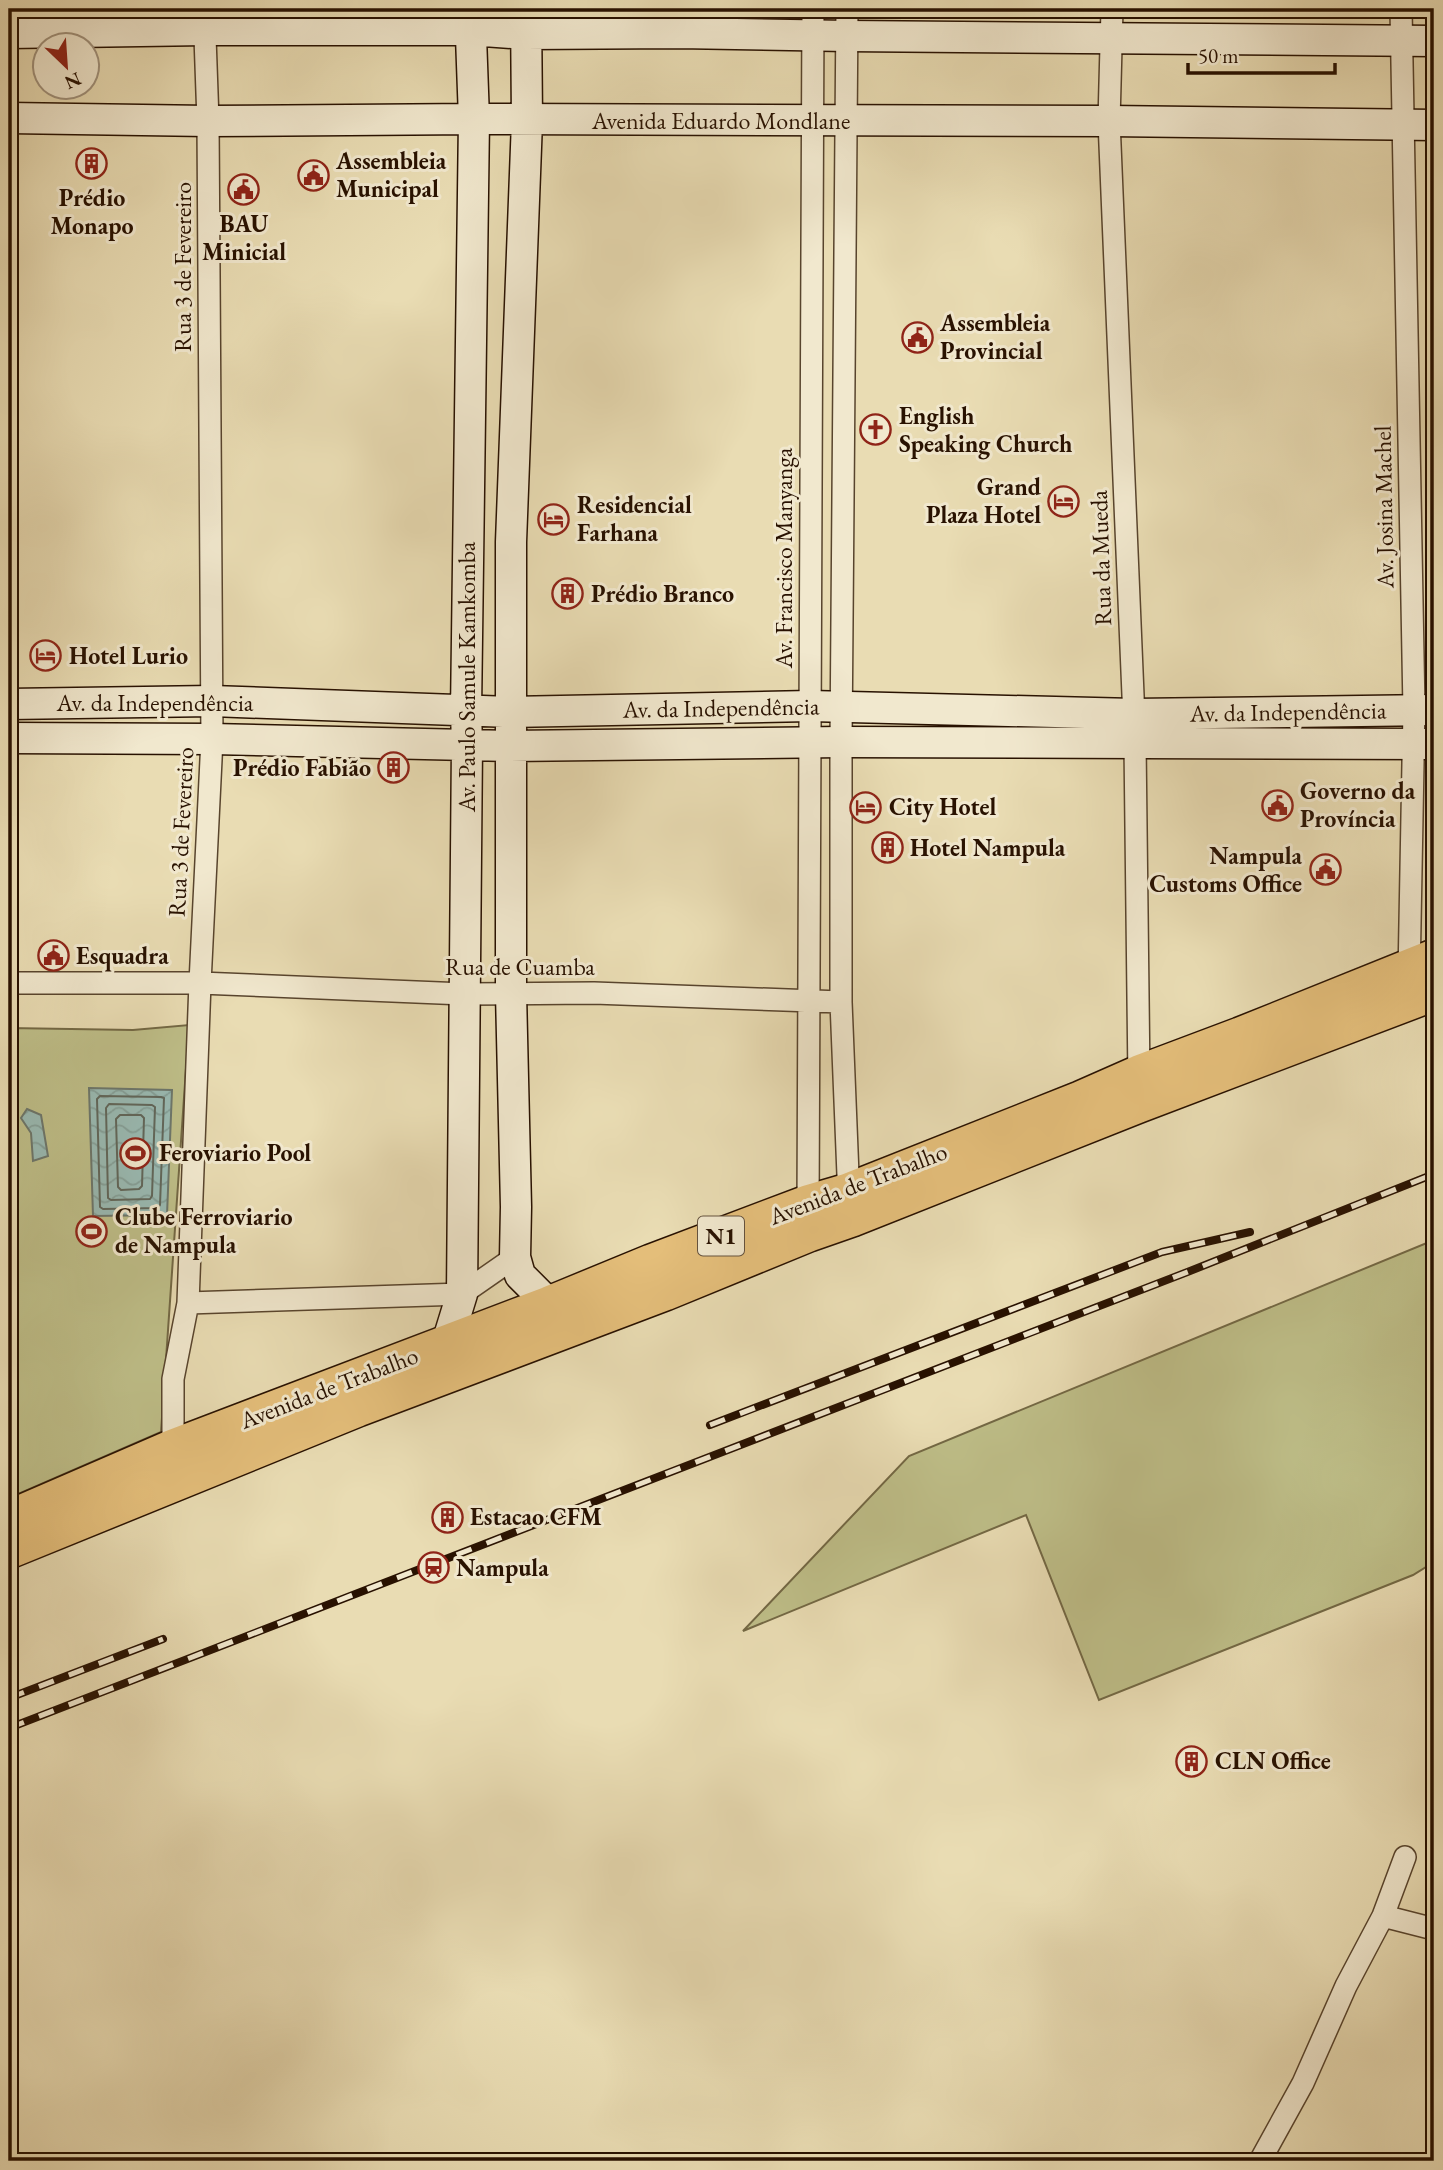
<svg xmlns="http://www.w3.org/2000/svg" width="1443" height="2170" viewBox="0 0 1443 2170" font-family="'EB Garamond',serif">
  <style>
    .park { fill: #bebe88; stroke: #736844; stroke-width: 2 }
    .water { fill: url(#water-waves); stroke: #6c766b; stroke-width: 2 }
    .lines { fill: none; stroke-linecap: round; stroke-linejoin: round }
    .shore { stroke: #60665a; stroke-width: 2 }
    .minor-casing { stroke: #58442d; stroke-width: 24 }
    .secondary-casing { stroke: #281100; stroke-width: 33 }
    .trunk-casing { stroke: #281100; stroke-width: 38 }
    .minor { stroke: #f1e8ce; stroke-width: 21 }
    .secondary { stroke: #f1e8ce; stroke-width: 30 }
    .trunk { stroke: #e4be7a; stroke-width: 35 }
    .rail-casing { stroke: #281100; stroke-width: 8 }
    .rail { stroke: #f1e8ce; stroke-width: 5; stroke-dasharray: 16; stroke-linecap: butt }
    .labels { text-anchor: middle; stroke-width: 6; stroke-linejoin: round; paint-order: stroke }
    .shield { fill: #f1e8ce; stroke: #64523e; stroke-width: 2 }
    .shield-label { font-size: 23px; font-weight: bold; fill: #281100 }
    .street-label { font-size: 24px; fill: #281100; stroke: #f1e8ce }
    .poi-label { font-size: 24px; font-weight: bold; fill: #281100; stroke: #f1e8ce; text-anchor: start }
  </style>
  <defs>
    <pattern id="water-waves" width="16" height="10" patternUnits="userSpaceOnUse" patternTransform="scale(1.75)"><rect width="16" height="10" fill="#99bab3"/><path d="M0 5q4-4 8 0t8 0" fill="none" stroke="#849f98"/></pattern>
  </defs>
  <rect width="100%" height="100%" fill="#e9dcb3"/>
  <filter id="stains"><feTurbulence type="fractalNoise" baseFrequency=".00286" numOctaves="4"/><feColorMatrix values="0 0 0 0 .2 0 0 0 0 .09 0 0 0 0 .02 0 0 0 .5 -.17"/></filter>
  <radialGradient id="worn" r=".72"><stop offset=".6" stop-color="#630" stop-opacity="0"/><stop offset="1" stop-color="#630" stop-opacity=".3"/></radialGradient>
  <path class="park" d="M189,1025L161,1432L9,1498V1028L133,1030Z
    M1434,1240V1562L1413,1575L1099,1700L1026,1515L743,1631L909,1456Z"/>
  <path class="water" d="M89,1088L172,1090L167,1215L93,1216Z
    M27,1109L41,1115L48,1156L33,1161L31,1133L21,1118Z"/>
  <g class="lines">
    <path class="shore" d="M100,1096L161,1097L164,1098L160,1205L158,1208L103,1209L100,1207L97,1099Z
      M109,1104L152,1105L155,1107L152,1196L150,1199L111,1200L108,1198L106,1108Z
      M120,1115H141L144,1118L142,1186L139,1189L121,1190L118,1187L116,1119Z"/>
    <defs>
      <path id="minor" d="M847,9L841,742V1002L849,1200
        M1112,9L1109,121L1135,743L1139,1081
        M1401,9L1414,710L1409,976
        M9,983H200L464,994L594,993L841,1002
        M808,1211L813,9
        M188,1303L462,1294L515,1257
        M173,1447V1379L188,1303L200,983L212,739L208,121L204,9
        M1383,1916L1434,1929
        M1260,2161L1303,2083L1346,1986L1383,1916L1405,1857"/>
      <path id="secondary" d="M526,9L527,121L511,542V993L516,1207L515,1257L520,1275L549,1304
        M9,33L206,30H470L526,34L679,33L847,36L1434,41
        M9,118L208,121L474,119L1109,121L1434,125
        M9,704L212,701L510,712L810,706L1134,714L1434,710
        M9,738L212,739L510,746L841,742L1434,744
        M447,1343L462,1294L467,744L466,712L474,119L470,9"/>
      <path id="trunk" d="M9,1518L173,1447L549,1304L651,1262L807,1203L848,1191L1080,1099L1139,1073L1240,1035L1434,957
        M9,1551L358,1409L665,1293L809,1234L852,1219L1139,1105L1434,993"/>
    </defs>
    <use href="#minor" class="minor-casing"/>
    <use href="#secondary" class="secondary-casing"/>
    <use href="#trunk" class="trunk-casing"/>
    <use href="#minor" class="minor"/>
    <use href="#secondary" class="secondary"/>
    <use href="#trunk" class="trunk"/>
    <defs>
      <path id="rail" d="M710,1425L1162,1252L1250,1232
        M9,1698L163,1639
        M9,1728L1190,1271L1434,1174"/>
    </defs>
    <use href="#rail" class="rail-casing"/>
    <use href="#rail" class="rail"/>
  </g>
  <defs>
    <symbol id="building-ring" viewBox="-11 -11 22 22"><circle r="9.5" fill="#f1e8ce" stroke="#8f2418" stroke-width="1.5"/><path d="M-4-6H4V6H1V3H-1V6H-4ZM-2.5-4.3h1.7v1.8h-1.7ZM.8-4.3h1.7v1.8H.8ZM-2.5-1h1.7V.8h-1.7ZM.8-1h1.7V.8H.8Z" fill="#8f2418"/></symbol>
    <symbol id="civic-ring" viewBox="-11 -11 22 22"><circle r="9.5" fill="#f1e8ce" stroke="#8f2418" stroke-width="1.5"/><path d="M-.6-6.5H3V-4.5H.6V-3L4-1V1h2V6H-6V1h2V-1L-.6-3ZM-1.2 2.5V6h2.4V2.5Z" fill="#8f2418"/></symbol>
    <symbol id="church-ring" viewBox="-11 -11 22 22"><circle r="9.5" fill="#f1e8ce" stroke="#8f2418" stroke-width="1.5"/><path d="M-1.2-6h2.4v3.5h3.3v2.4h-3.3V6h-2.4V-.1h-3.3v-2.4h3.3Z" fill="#8f2418"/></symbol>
    <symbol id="hotel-ring" viewBox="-11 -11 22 22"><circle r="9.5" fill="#f1e8ce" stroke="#8f2418" stroke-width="1.5"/><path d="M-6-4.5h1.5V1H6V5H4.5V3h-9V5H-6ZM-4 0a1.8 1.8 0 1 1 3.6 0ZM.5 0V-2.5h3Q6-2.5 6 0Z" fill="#8f2418"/></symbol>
    <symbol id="stadium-ring" viewBox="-11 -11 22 22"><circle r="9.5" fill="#f1e8ce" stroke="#8f2418" stroke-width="1.5"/><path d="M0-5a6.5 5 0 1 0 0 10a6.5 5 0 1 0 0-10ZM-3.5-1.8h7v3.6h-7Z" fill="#8f2418"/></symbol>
    <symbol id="station-ring" viewBox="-11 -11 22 22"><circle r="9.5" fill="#f1e8ce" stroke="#8f2418" stroke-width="1.5"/><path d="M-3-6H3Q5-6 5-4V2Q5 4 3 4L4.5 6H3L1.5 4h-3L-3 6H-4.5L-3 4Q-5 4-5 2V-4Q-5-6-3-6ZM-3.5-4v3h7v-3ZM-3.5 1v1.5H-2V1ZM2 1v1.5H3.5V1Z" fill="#8f2418"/></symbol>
  </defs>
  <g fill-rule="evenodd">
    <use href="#building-ring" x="74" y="146" width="35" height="35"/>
    <use href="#civic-ring" x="296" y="158" width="35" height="35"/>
    <use href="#civic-ring" x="226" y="172" width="35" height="35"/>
    <use href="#civic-ring" x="900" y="320" width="35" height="35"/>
    <use href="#church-ring" x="858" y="412" width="35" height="35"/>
    <use href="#hotel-ring" x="1046" y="484" width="35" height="35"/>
    <use href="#hotel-ring" x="536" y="502" width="35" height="35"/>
    <use href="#building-ring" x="550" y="576" width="35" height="35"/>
    <use href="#hotel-ring" x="28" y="638" width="35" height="35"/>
    <use href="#building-ring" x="376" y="750" width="35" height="35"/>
    <use href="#civic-ring" x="1260" y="788" width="35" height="35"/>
    <use href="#hotel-ring" x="848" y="790" width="35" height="35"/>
    <use href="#building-ring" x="870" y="830" width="35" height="35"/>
    <use href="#civic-ring" x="1308" y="852" width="35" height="35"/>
    <use href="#civic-ring" x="36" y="938" width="35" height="35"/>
    <use href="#stadium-ring" x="118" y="1136" width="35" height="35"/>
    <use href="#stadium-ring" x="74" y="1214" width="35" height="35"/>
    <use href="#building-ring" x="430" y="1500" width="35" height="35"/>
    <use href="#station-ring" x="416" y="1550" width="35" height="35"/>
    <use href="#building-ring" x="1174" y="1744" width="35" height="35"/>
  </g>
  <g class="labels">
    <rect class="shield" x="698" y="1216.5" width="46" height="39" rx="5"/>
    <g class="shield-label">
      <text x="721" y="1244">N1</text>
    </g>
    <g class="street-label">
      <text x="721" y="129">Avenida Eduardo Mondlane</text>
      <text transform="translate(183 267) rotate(-90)" y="8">Rua 3 de Fevereiro</text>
      <text transform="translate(1384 507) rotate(-91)" y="8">Av. Josina Machel</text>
      <text transform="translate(784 558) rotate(-90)" y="8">Av. Francisco Manyanga</text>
      <text transform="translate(1101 558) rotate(-92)" y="8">Rua da Mueda</text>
      <text transform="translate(467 677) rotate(-90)" y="8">Av. Paulo Samule Kamkomba</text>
      <text x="155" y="711">Av. da Independência</text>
      <text transform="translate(721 708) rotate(-1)" y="8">Av. da Independência</text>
      <text transform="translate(1288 712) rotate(-1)" y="8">Av. da Independência</text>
      <text transform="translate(181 832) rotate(-87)" y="8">Rua 3 de Fevereiro</text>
      <text x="520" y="975">Rua de Cuamba</text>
      <text transform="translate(858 1184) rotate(-21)" y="8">Avenida de Trabalho</text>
      <text transform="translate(329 1388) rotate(-21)" y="8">Avenida de Trabalho</text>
    </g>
    <g class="poi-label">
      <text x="336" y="169">Assembleia<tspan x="336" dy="28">Municipal</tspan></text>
      <text x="92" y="206" text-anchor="middle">Prédio<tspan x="92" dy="28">Monapo</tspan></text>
      <text x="244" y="232" text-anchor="middle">BAU<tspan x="244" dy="28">Minicial</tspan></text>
      <text x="940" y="331">Assembleia<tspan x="940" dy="28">Provincial</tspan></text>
      <text x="899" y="424">English<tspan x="899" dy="28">Speaking Church</tspan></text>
      <text x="1041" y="495" text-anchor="end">Grand<tspan x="1041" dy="28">Plaza Hotel</tspan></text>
      <text x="577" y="513">Residencial<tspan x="577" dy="28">Farhana</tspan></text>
      <text x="591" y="602">Prédio Branco</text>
      <text x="69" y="664">Hotel Lurio</text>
      <text x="371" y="776" text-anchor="end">Prédio Fabião</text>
      <text x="1300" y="799">Governo da<tspan x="1300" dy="28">Província</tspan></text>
      <text x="889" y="815">City Hotel</text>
      <text x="910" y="856">Hotel Nampula</text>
      <text x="1302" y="864" text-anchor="end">Nampula<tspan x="1302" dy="28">Customs Office</tspan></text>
      <text x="76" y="964">Esquadra</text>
      <text x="159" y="1161">Feroviario Pool</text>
      <text x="115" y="1225">Clube Ferroviario<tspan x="115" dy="28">de Nampula</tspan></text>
      <text x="470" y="1525">Estacao CFM</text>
      <text x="456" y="1576">Nampula</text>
      <text x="1215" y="1769">CLN Office</text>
    </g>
  </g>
  <rect width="1443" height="2170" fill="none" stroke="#e9dcb3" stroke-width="35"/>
  <rect x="10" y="10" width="1422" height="2149" fill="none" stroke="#281100" stroke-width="3.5"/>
  <rect x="18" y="18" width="1408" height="2135" fill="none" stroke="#281100" stroke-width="2"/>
  <g transform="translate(66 66) rotate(155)"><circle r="33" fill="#f1e8ce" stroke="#a1927c" stroke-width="2"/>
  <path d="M0-5L12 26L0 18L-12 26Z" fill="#8f2418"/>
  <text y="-10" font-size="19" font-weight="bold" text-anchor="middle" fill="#281100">N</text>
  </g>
  <path d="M1188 63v10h147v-10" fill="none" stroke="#281100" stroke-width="3.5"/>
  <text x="1198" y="63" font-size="21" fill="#281100" stroke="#f1e8ce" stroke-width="5" paint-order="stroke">50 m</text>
  <rect width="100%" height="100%" filter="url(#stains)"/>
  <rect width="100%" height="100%" fill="url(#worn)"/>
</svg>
